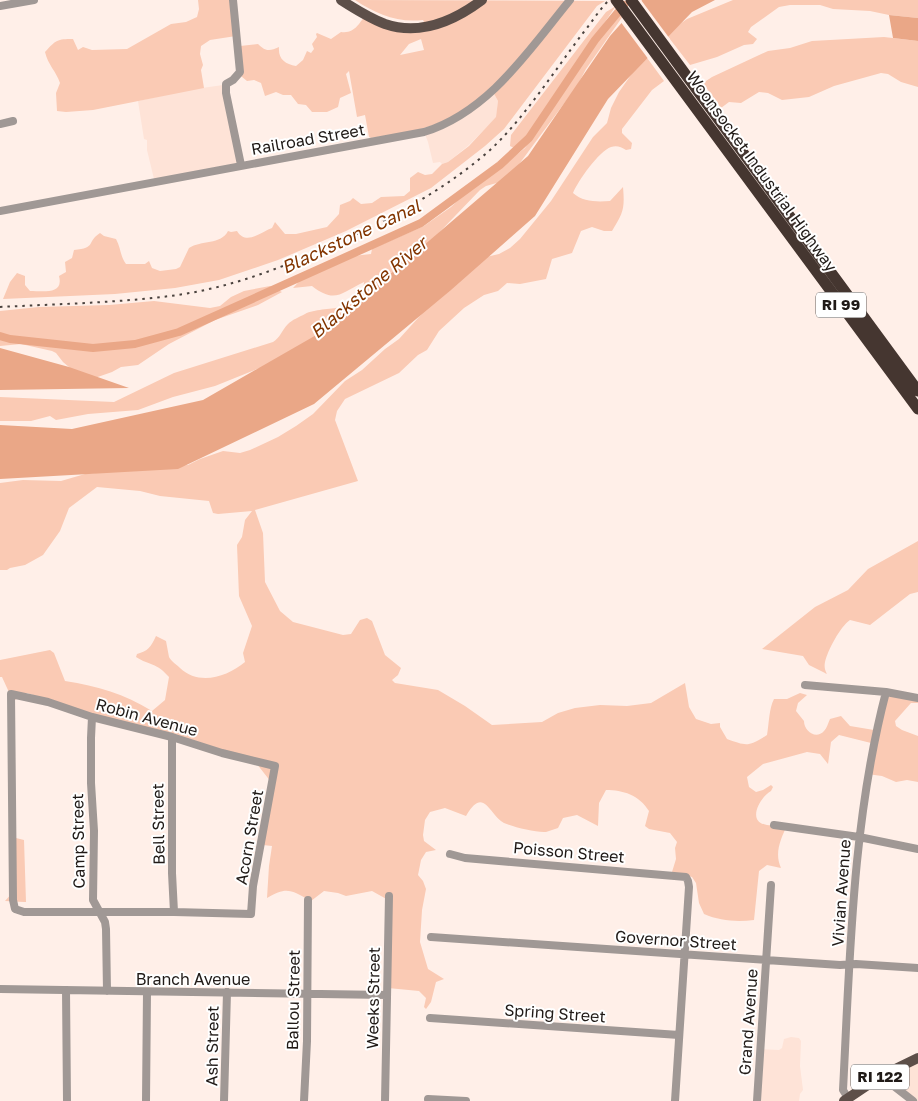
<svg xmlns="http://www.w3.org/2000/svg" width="918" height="1101" viewBox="0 0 918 1101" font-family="'Golos Text',sans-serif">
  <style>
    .built { fill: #fee3d7 }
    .green { fill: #facab4; fill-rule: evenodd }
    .water { fill: #eaa787 }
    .pier { fill: #ffefe8 }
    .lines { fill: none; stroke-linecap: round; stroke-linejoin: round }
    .canal { stroke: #eaa787; stroke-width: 8 }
    .minor { stroke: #a09895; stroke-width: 8 }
    .major { stroke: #5d4f49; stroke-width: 10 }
    .highway { stroke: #453630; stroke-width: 11 }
    .rail { stroke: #4a423e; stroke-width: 2; stroke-dasharray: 2.5 5; stroke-linecap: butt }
    .labels { text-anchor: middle; stroke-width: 4; stroke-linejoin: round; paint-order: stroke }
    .shield { fill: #fff; stroke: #635f5d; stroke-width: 1 }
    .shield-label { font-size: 15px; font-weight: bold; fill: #201a17 }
    .street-label { font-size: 16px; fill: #201a17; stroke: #fff }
    .water-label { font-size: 18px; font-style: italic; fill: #833500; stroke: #fff }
  </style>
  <rect width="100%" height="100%" fill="#ffefe8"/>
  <path class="built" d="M223,85L238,163L154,179L147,150V140L144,139L138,101L188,90Z
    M492,90L498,101L496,118L469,145L448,162L442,164L440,162L433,163L428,142L423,129Z
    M791,1037L799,1038L801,1041L800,1066L803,1090L800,1094L799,1101H754L758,1049L779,1050L782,1048L784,1039Z
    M918,1055V1101H913L882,1073Z"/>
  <path class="green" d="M198,0H234L236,36L210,40L201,46L200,54L203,65L201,70L204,88L93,110L66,112L57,111L56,93L60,83C56,71 48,65 45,52C56,40 57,39 73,39L78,50L83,47L92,50L127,49L171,24L186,22L197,17L199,9Z
    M355,0L605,1L597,6L504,129L485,146L431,188L346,231L278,260L219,280L175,288L115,294L3,299L10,282L17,273L25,276V285L30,291C43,291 64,295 59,276L66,272L65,262L72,258L74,250C97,248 86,242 100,233L104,236L116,239C121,248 120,256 126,264H145L149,261L152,268L160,271L176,269L180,267L189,248C201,240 221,245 228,231L231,232L237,231C246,246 261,232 272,228L275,222L285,234H296L327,227L339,214L340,205L350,201L353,198L361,204L372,203L381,197L404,196L410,191V178L418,172L425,175L432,174L442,164L448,162L469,146L496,117L498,101L492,90C471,105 449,121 424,128C407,133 388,135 371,138L369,137L365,115L357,117L349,71L346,74L351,93L340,98L338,107L327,112H312L306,105L298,104L291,95H283L276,92L265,96L261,83L254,80L247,81L236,72L238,68L240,46L258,44C266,52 270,51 279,47C278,59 285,64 296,66L303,60L307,51L311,53L314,49L312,44L317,37L316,34L317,33L331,39L341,32C355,34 359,23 367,13C385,20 404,27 424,22L423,20C397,23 376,14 355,0ZM421,39L424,50L400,55L409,44Z
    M733,0H918V18L889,15L870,11L833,9L820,5H790L779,7L751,27L748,32L757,39L753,44L744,45L717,57L690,65L666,34L687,19Z
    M616,6C599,31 581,55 564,80C549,103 536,131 514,148L510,146L511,135L606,12Z
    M621,10L623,16L586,69L577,86L511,175L500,182L486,186L480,190L430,242L380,298L283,361L257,369L215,386L173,397L138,410L88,414L56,420L50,416L31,421H0V397L114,402L174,373L273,342C280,338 282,330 288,324C292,320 299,317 305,314C325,304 362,316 364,282C341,293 335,304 312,286L293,288L306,274L353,256L371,254L373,244H383L424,226L451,207L468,191L498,170L525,148L555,105L576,71Z
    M884,37L918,41V87L901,82L888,74L881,73L834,86L809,97L782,100L768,93L759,92L741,103L729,102L721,108L703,83L712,77L768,51L790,48L812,41Z
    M645,55L664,81L652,90L622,129V133L632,143L631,149L626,150C621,147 617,145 611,147C599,151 578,181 573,193C583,202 597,202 610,201L623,187C625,209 623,213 612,231H604L592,227L581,231L572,253L552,259L546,279L520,284L507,283L498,291L484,295L464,308L439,331L427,350L418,355L399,373L345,399L337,411L335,420L358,481L255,510L263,533L265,582L280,611L293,622L343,635L351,634L360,620L367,618L372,621L385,655L401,668L398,675L392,680L395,683L438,690L465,706L492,725L542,722L558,713L575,708L600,705L627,706L651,703L685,683L689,707L696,719L711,724L720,723V727L727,739C747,746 748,747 767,735C769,724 769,708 774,699H787L800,693L807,695L798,703L796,711L804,721C804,731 816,740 824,731C827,728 828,723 830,719L841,716L850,726L874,730L882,694H918V703H911L895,721L896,726L902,730L918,736V782L907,780L896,782L882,776L867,774L871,743L839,735L831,742L828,764L820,754L807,752L763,764L747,777L749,787L756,792L763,790L771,785L773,787L771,791C760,797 746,822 767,825C773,826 780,824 787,825C781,839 774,853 781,868L767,865L759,871L754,920C737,922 720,921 704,914L699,903L696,883L692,877L672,872L676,859L675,848L677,842L670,833L649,829L645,826L649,811C639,795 623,790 606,790L599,803L598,826L577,815L563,818L558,828C554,829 550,831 546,832C537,833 513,827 504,823C489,815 484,785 466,816L445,808L430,812L425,820L423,835L424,841L436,850L426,852L421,860L418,875L423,881L426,889L422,910L420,942L428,969L444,979L436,982L431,1002L426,1009L424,1007L426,998L419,991L388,988L390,901L372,891L346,896L338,893L324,891L311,901C291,890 287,886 267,898L269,866L272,846L263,845L271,782L253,759L166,736L171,731L167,734L93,715L27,693L13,701L2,677H0V660L50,650L54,653L65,681C98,686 124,694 152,711L165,700L169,677C156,662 150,666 136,657L137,654C148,651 151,647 156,636L166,641C167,646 168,652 169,657C171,661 177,665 180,668C199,686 227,677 245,662L243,653L252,626L239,596L237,545L242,537L245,520L252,511L218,514L213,513L209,501L160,496L140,491L97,487L69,508L60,531L43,555L25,565L10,568L7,570H0V483L23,480L61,481L85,474L188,465L200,459L223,451L240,453L250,450L278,437L296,426L313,414L345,381L362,370L385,349L399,339L428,307L482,258L499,254L510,248L520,239L551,201L593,137L607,123L611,108L619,92Z
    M270,286L282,292L258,305L215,320L169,344L138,365L121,367L112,372L92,379L82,378L63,362L56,353L52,351L21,344L0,346V311L39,307L109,305L154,301L210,308L220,306L231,297L244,291Z
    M918,541V592L910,594L870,625L850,620C840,627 828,650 825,662C824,667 825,670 827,674L809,665L803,656L762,649L815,607L848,590L868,569Z
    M12,837L24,840L26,902H24L5,901L13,892Z"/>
  <path class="water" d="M642,0H715L692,12L608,99L535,216L451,290L314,404L178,469L0,479V425L72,429L203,400L325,330L528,156L610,36Z
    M889,15L918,18V41L893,38Z
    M0,348L69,367L129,388L0,390Z"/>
  <path class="pier" d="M639,0H641L670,39L649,60L620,21Z"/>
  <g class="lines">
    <path class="canal" d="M0,336L10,339L93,348L135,344L179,332L421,223L500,165L529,138L595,40L624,5"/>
    <path class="minor" d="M233,0L240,72L233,80L226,84V93L241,165
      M0,6L34,0
      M0,124L13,121
      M0,211L424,132C489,112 529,50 570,0
      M805,685L886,692L918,698
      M11,694L48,702L92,717L172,737L222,753L275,766L253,886L251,914L174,912H24L15,909L13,900Z
      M92,717L91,738V783L94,831L93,900L105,922L106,929L107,991
      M172,737V873L174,912
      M774,825L859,837L918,849
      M450,854L465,858L686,877L688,881L689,887L675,1101
      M431,937L840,965L856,964L918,968
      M0,989L387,995
      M66,990L67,1101
      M430,1018L679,1035
      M881,1076L913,1101
      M848,1098L843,1090C850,957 852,822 886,692
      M428,1099L466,1101
      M146,1101L147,992
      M224,1101L227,992
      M304,1101L307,1041L308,900
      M385,1101L389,896
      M757,1101L771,885"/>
    <path class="major" d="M341,0C355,9 369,18 385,24C420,36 454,21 482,0
      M844,1101L881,1076L918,1058"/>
    <path class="highway" d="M616,0L918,409
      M631,0L918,391"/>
    <path class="rail" d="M0,307C56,304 114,303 170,296C227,289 282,268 335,244C390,219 443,191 489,151C523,120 555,70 583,33C592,22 599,10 609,0"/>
  </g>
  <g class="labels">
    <g class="shield">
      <rect x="816" y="292.5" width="50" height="25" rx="4"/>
      <rect x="851" y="1064.5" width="58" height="25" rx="4"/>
    </g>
    <g class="shield-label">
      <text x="841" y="310">RI 99</text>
      <text x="880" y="1082">RI 122</text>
    </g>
    <g class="street-label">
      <text transform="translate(308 139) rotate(-10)" y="6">Railroad Street</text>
      <text transform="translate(762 171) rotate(54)" y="6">Woonsocket Industrial Highway</text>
      <text transform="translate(147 717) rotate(15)" y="6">Robin Avenue</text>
      <text transform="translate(158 824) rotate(-91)" y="6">Bell Street</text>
      <text transform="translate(249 837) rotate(-80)" y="6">Acorn Street</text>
      <text transform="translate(78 841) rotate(-91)" y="6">Camp Street</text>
      <text transform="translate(569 852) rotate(5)" y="6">Poisson Street</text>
      <text transform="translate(841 893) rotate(-86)" y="6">Vivian Avenue</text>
      <text transform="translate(676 940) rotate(4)" y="6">Governor Street</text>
      <text x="193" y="985">Branch Avenue</text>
      <text transform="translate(373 998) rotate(-89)" y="6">Weeks Street</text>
      <text transform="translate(293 1000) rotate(-89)" y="6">Ballou Street</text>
      <text transform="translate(555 1013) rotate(4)" y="6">Spring Street</text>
      <text transform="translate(748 1022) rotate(-86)" y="6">Grand Avenue</text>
      <text transform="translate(212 1046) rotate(-89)" y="6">Ash Street</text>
    </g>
    <g class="water-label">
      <text transform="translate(351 237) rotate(-25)" y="6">Blackstone Canal</text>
      <text transform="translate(369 288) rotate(-40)" y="6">Blackstone River</text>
    </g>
  </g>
</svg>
